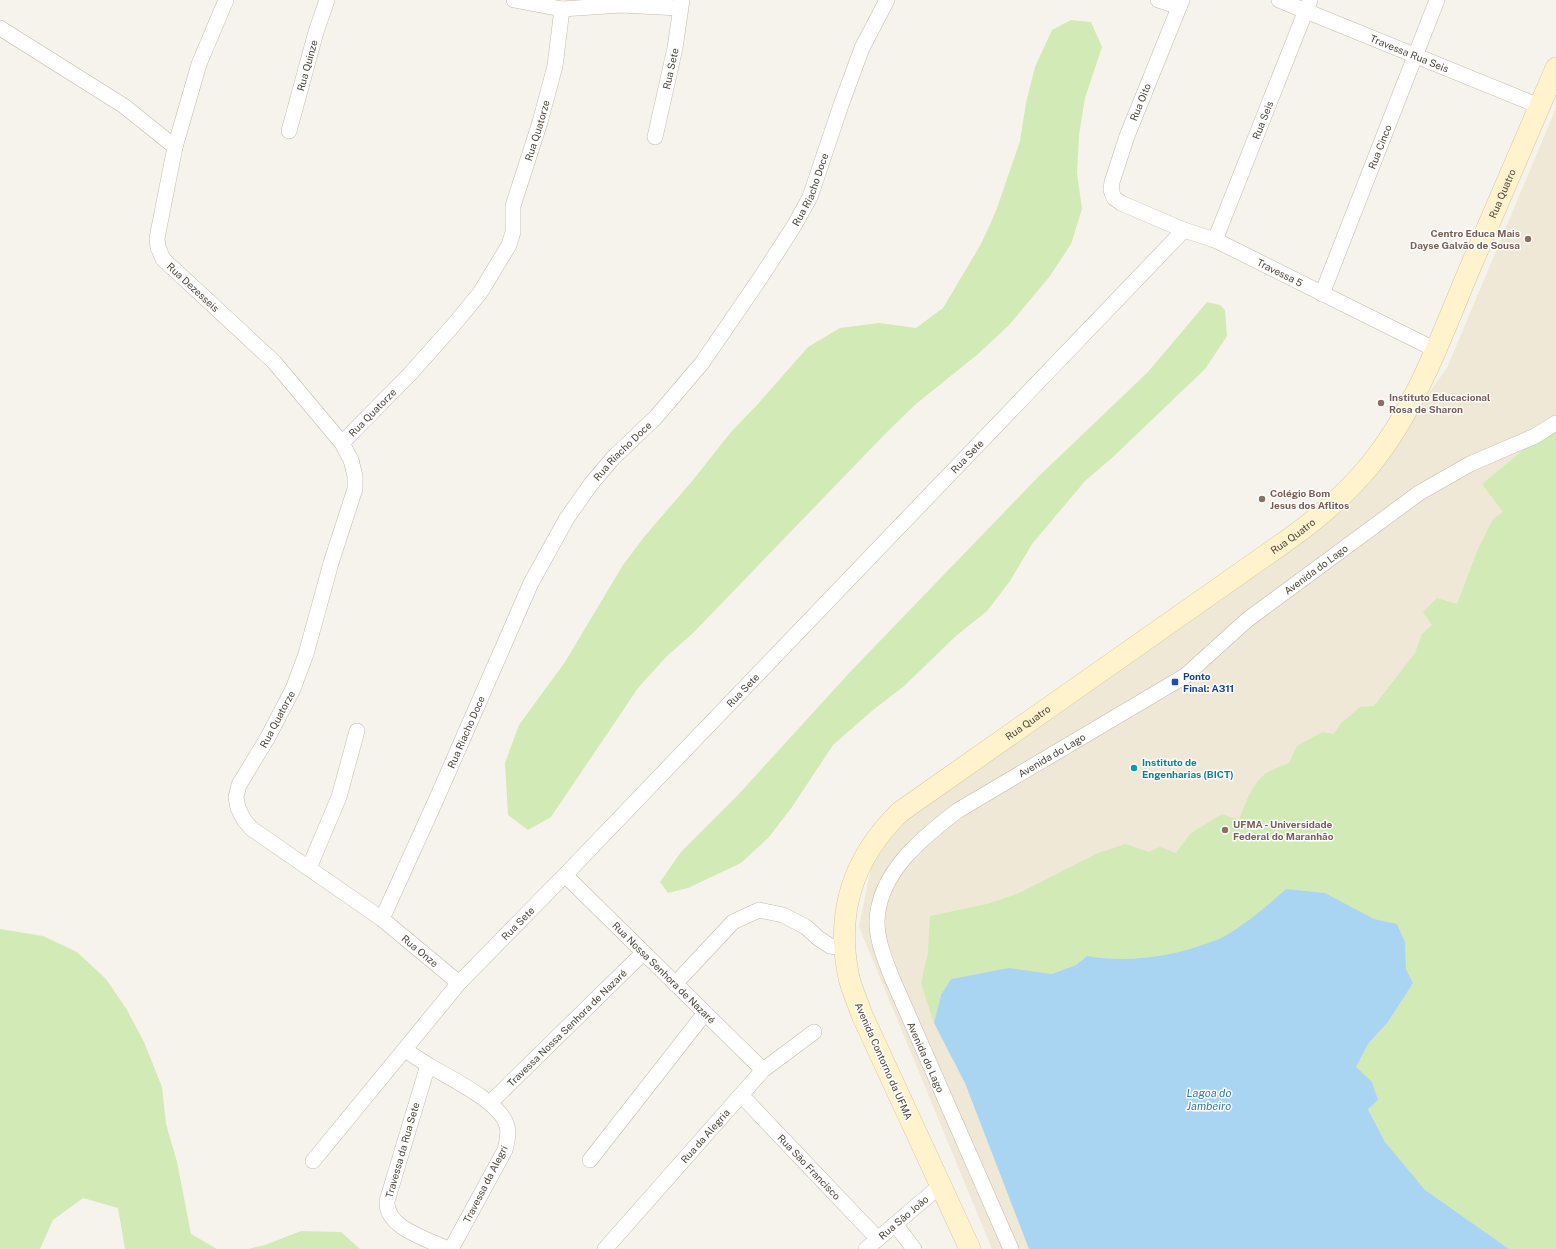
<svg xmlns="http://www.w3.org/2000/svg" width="1556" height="1249" viewBox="0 0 1556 1249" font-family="'Public Sans',sans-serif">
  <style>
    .education { fill: #efe8d6 }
    .green { fill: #d2eab5 }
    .water { fill: #a9d4f2 }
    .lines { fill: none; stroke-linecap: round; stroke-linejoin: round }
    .street-casing { stroke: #c2bbae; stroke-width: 16 }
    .secondary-casing { stroke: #d6c79b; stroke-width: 22 }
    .street { stroke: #fff; stroke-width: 15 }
    .secondary { stroke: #fff3cd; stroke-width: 21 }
    .education-dot { fill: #8d6e63; stroke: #fff; stroke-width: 1.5 }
    .transit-dot { fill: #1a4fb4; stroke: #fff; stroke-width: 1.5 }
    .culture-dot { fill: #0f9aa8; stroke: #fff; stroke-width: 1.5 }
    .labels { text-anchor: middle; stroke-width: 3; stroke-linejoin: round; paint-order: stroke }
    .street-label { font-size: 10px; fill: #4b4439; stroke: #fff }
    .education-label { font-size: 10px; font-weight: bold; fill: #785e54; stroke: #fff; text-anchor: start }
    .transit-label { font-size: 10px; font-weight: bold; fill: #164399; stroke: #fff; text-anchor: start }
    .culture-label { font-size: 10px; font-weight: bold; fill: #0d838f; stroke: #fff; text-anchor: start }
    .water-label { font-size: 11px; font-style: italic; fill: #2e7ab2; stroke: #fff }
  </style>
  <rect width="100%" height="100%" fill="#f6f3ec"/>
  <path class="education" d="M1556,108V1249H992L859,927L873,858L916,802L1380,459L1447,368Z"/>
  <path class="green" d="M1071,20L1091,22L1102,47L1085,98L1079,135L1077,173L1082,209L1071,244L1050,276L1009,325L978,354L916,404L887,432L693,633L666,657L638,688L551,817L528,830L508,815L505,763L519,725L565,662L623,565L644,537L693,480L731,432L757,405L808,347L840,328L879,323L916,328L943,308L981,244L996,211L1020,141L1026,103L1035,67L1052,30Z
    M1207,302L1220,305L1225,310L1227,336L1205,369L1113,457L1085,481L1032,544L1010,581L987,611L956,636L903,687L873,710L833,745L792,807L769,837L741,863L688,888L668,893L660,882L681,852L737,796L851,671L1040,475L1148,372Z
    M1556,423V1249H1509L1425,1190L1385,1142L1368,1108L1356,1067L1368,1044L1388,1022L1413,983L1406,969L1405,942L1397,924L1374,919L1325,893L1286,889C1267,906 1247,923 1225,936C1220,939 1213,941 1208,943C1170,957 1127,963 1087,956L1076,965L1052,974L1009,968L951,979L941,995L934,1023L921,983L928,953L930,916L987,904L1017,894L1098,853L1125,844L1149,852L1160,847L1176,853L1190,834L1222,814L1239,820C1245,804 1253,781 1268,772C1275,768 1282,766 1289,763L1297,746L1322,732L1334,734L1340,724L1360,707L1374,706L1415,653L1422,634L1432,625L1423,612L1437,598L1457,604L1478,549L1493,519L1503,512L1482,484Z
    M0,929L43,936L77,952L106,979L127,1010L144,1042L162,1087L166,1124L177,1162L191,1234L217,1249H125L118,1208L83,1198L53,1220L40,1249H0Z
    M301,1231L341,1232L360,1249H248L265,1245Z"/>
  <path class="water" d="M1286,889L1325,893L1374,919L1397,924L1405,942L1406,969L1413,983L1388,1022L1368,1044L1356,1067L1372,1082L1378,1100L1368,1109L1385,1142L1425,1190L1509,1249H1029L965,1083L934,1023L941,995L951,979L1009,968L1052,974L1076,965L1087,956C1127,963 1170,957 1208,943C1213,941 1220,939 1225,936C1247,923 1267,906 1286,889Z"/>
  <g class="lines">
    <defs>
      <g id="street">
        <path id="s1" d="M226,0L199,64L175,147L157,238L158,247L163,259L274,362L342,443L351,460L355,476V489L331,563L306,654L293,689L268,737L239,785L236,797L238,808L244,820L252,829L382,919L459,983"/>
        <path d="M514,0L562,9L621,5L680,8"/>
        <path d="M1158,0L1179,7"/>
        <path id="s2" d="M1182,0L1127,136L1112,182L1111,190L1114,198L1121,203L1184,230L1215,240L1436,350"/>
        <path id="s3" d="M1279,0L1539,106"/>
        <path d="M0,28L124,106L175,147"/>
        <path id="s4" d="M289,131L316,32L327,0"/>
        <path id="s5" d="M655,137L675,48L682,0"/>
        <path id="s6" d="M1215,240L1310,0"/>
        <path id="s7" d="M1322,294L1437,0"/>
        <path id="s8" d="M342,443L409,375L451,328L480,293L509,245L513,232V206L540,122L555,66L562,9"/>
        <path d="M309,868L339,797L357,731"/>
        <path id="s9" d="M565,875L763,1070"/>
        <path id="s10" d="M382,919L436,800L531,583L567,518L591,484L613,458L656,417L702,363L761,277L794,226L810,197L841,105L862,48L887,0"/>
        <path d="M675,984L733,922L759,910L783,915L806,927L818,938L830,946L844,948"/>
        <path d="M405,1050L428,1065L387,1201C385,1228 428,1239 448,1249"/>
        <path d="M428,1065C448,1077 501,1102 507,1126C509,1134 507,1142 505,1150L451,1249"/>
        <path id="s11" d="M741,1095L878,1239"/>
        <path id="s12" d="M491,1102L643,953"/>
        <path d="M590,1160L705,1013"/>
        <path id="s13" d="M313,1161L459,983L565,875L1184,230"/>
        <path d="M895,1224L914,1249"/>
        <path id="s14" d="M605,1249L763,1070L814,1032"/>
        <path id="s15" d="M866,1249L941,1185"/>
        <path id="s16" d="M1011,1249L892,978C885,960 877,941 877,922C878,873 922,838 957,811L1185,676L1247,620L1419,493L1470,464L1535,436L1556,423"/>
      </g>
      <g id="secondary">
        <path id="s17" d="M970,1249L862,1015C858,1003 852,990 849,978C835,912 853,858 900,812L1289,539C1320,517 1347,493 1371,464C1417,407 1442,334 1470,268C1499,201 1527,134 1556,68"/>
      </g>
    </defs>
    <use href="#street" class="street-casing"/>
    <use href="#secondary" class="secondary-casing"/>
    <use href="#street" class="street"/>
    <use href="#secondary" class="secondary"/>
  </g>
  <g class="education-dot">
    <circle cx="1528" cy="239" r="4"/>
    <circle cx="1381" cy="403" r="4"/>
    <circle cx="1262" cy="499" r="4"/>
    <circle cx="1225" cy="830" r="4"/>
  </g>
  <rect class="transit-dot" x="1171" y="678" width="8" height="8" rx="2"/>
  <circle class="culture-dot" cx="1134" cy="768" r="4"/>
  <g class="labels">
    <g class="street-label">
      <text dy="4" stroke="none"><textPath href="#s3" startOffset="141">Travessa Rua Seis</textPath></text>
      <text dy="4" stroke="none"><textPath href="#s4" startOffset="68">Rua Quinze</textPath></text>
      <text dy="4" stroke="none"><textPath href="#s5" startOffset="70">Rua Sete</textPath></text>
      <text transform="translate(1140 102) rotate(-68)" y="4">Rua Oito</text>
      <text dy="4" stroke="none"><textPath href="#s6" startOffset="129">Rua Seis</textPath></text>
      <text dy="4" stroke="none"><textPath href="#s8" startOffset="379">Rua Quatorze</textPath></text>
      <text dy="4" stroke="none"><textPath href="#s7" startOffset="158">Rua Cinco</textPath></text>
      <text dy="4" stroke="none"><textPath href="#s10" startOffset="853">Rua Riacho Doce</textPath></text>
      <text dy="4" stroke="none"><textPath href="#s17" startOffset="1367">Rua Quatro</textPath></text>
      <text dy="4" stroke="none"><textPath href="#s2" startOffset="394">Travessa 5</textPath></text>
      <text dy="4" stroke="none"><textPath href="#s1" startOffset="312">Rua Dezesseis</textPath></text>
      <text dy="4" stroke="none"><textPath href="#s8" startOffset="43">Rua Quatorze</textPath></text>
      <text dy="4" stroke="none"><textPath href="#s10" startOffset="529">Rua Riacho Doce</textPath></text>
      <text dy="4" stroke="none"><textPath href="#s13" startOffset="962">Rua Sete</textPath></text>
      <text dy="4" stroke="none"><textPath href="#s17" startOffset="959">Rua Quatro</textPath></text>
      <text dy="4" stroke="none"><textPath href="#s16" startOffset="930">Avenida do Lago</textPath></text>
      <text dy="4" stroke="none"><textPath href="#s13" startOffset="638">Rua Sete</textPath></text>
      <text transform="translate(277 719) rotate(-62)" y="4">Rua Quatorze</text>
      <text dy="4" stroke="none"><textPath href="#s17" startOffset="635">Rua Quatro</textPath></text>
      <text dy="4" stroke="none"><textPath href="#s10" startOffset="205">Rua Riacho Doce</textPath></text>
      <text dy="4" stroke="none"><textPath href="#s16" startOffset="606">Avenida do Lago</textPath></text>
      <text dy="4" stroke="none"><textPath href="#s13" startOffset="314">Rua Sete</textPath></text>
      <text dy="4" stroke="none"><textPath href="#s1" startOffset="1153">Rua Onze</textPath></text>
      <text dy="4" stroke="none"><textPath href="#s9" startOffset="139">Rua Nossa Senhora de Nazaré</textPath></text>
      <text dy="4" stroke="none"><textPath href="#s12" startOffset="106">Travessa Nossa Senhora de Nazaré</textPath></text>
      <text transform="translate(926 1057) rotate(66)" y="4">Avenida do Lago</text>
      <text transform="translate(884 1061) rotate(66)" y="4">Avenida Contorno da UFMA</text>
      <text dy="4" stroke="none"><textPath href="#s14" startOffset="151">Rua da Alegria</textPath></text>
      <text transform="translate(402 1150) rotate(-74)" y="4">Travessa da Rua Sete</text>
      <text dy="4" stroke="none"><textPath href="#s11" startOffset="99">Rua São Francisco</textPath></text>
      <text transform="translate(485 1184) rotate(-63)" y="4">Travessa da Alegri</text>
      <text dy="4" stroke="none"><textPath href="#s15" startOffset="49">Rua São João</textPath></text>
    </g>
    <g class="education-label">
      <text x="1520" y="237" text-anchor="end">Centro Educa Mais<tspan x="1520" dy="12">Dayse Galvão de Sousa</tspan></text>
      <text x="1389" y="401">Instituto Educacional<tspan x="1389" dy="12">Rosa de Sharon</tspan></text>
      <text x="1270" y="497">Colégio Bom<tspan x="1270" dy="12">Jesus dos Aflitos</tspan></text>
      <text x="1233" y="828">UFMA - Universidade<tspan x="1233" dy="12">Federal do Maranhão</tspan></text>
    </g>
    <g class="transit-label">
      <text x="1183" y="680">Ponto<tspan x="1183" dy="12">Final: A311</tspan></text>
    </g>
    <g class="culture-label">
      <text x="1142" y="766">Instituto de<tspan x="1142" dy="12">Engenharias (BICT)</tspan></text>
    </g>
    <g class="water-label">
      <text x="1209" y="1097">Lagoa do<tspan x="1209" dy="13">Jambeiro</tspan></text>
    </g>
  </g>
</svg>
